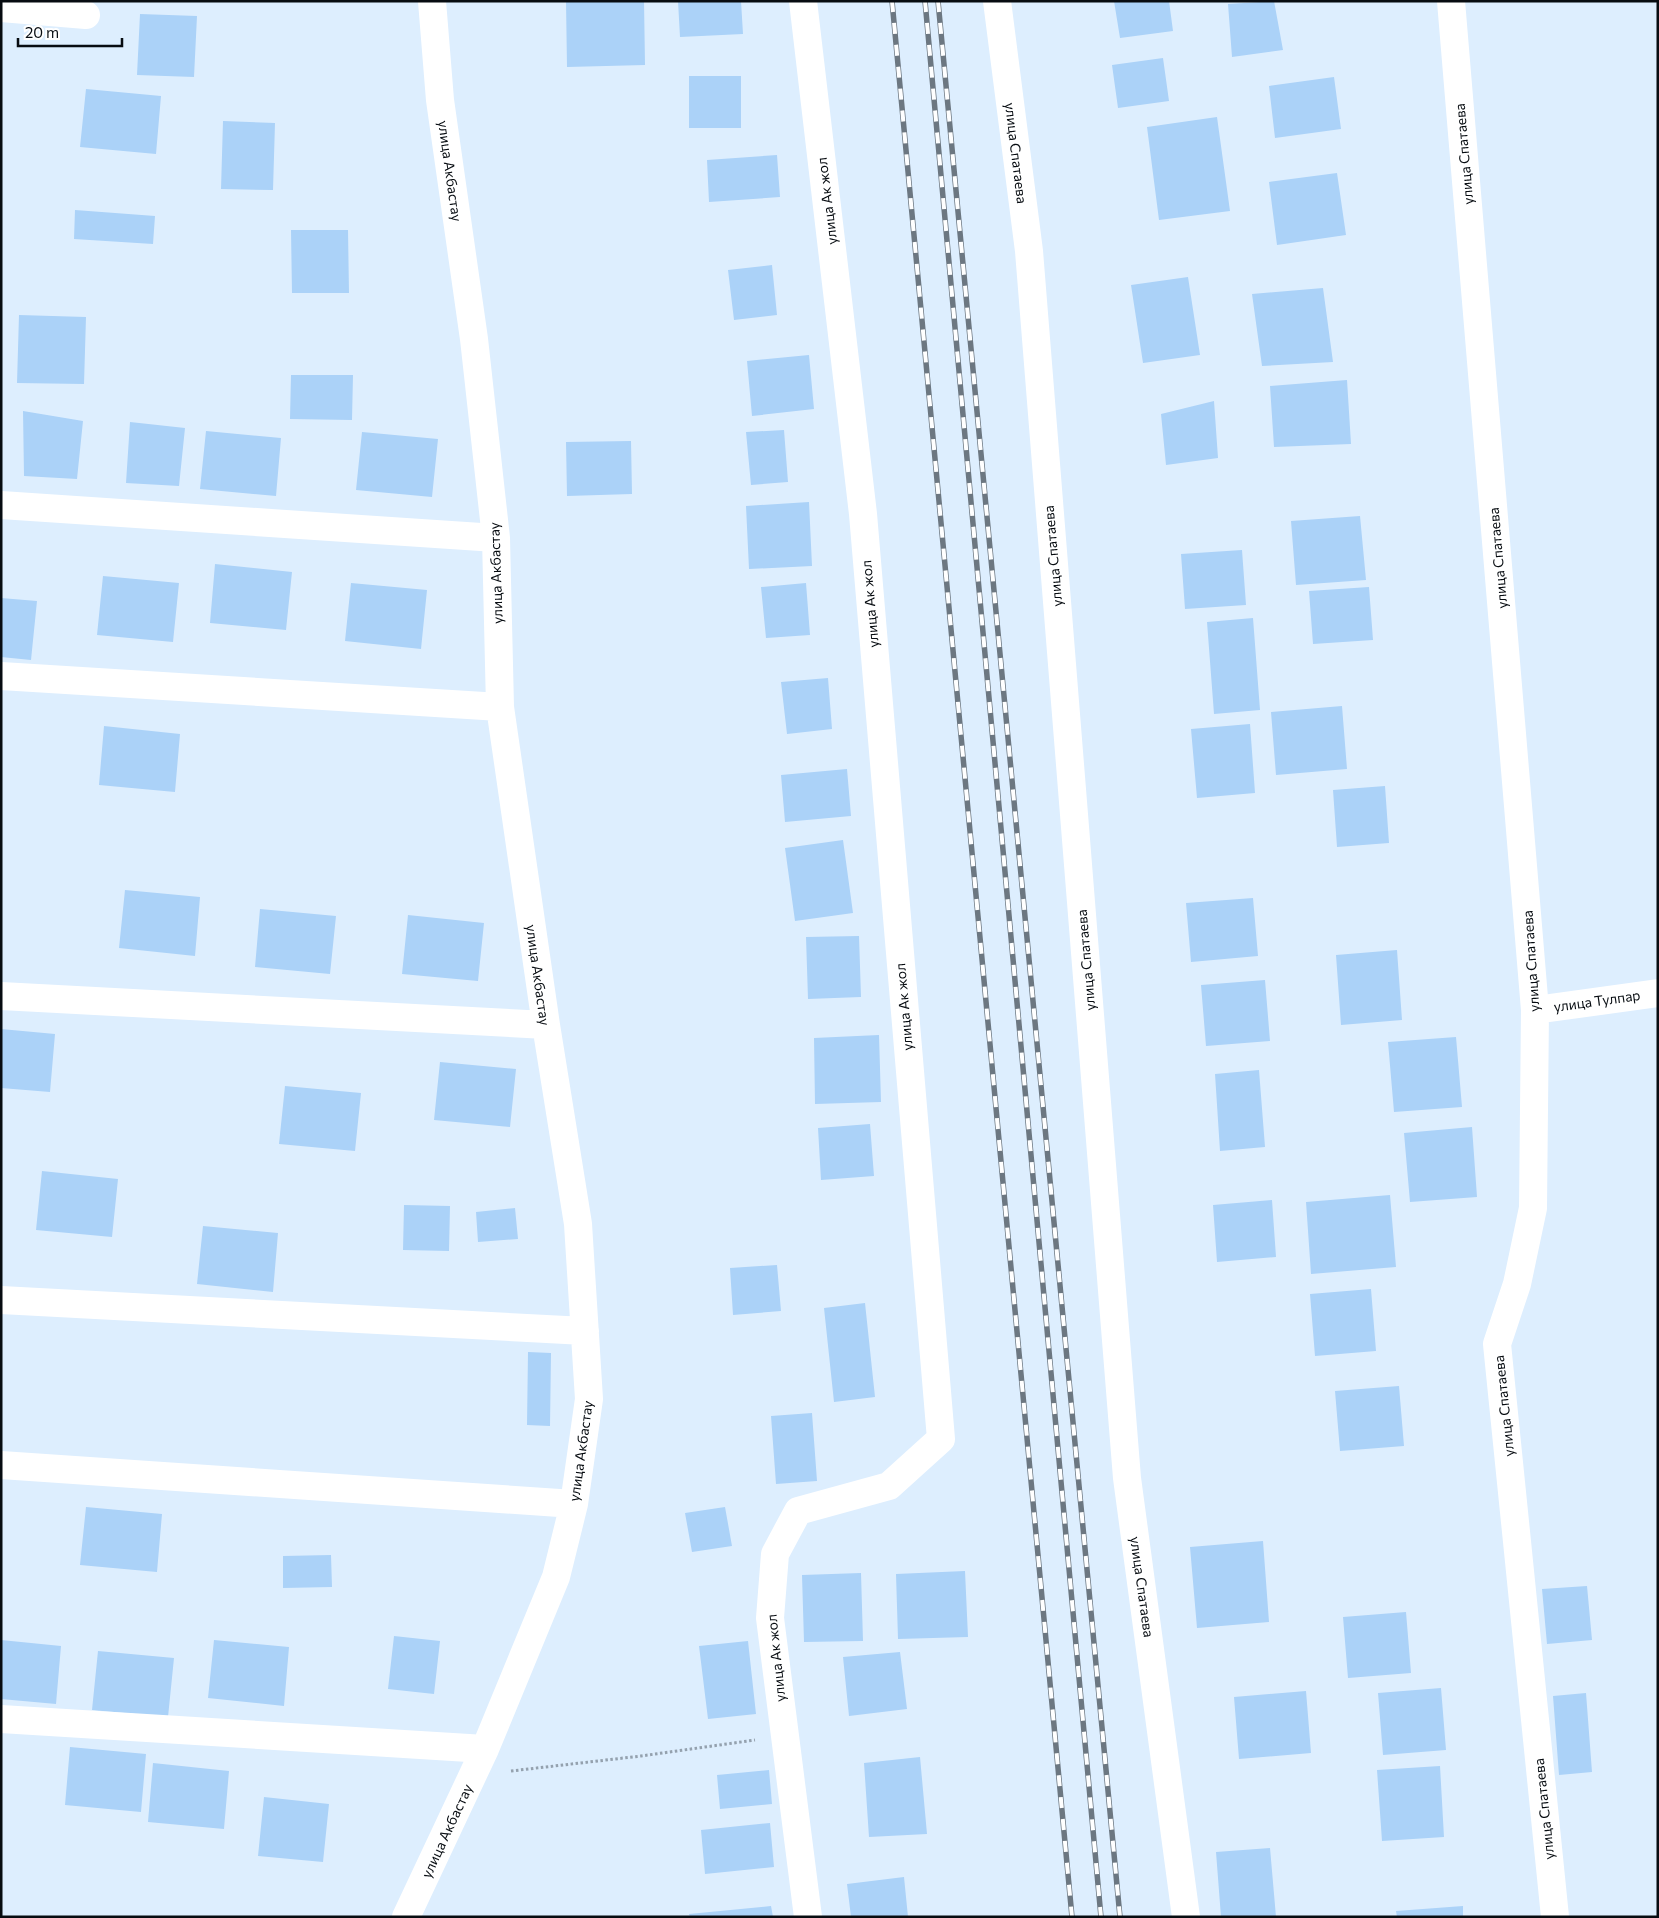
<svg xmlns="http://www.w3.org/2000/svg" width="1659" height="1918" viewBox="0 0 1659 1918" font-family="Commissioner,sans-serif">
  <style>
    .building { fill: #abd2f8 }
    .lines { fill: none; stroke-linecap: round; stroke-linejoin: round }
    .path { stroke: #94a1ae; stroke-width: 3; stroke-dasharray: 2.5 2.5; stroke-linecap: butt }
    .minor { stroke: #fff; stroke-width: 28 }
    .rail-casing { stroke: #6c7781; stroke-width: 5.5 }
    .rail { stroke: #fff; stroke-width: 4; stroke-dasharray: 11; stroke-linecap: butt }
    .labels { text-anchor: middle; stroke-width: 4; stroke-linejoin: round; paint-order: stroke }
    .street-label { font-size: 14px; fill: #070c11; stroke: #fff }
  </style>
  <rect width="100%" height="100%" fill="#ddeefe"/>
  <path class="building" d="M566,1H644L645,65L567,67Z
    M678,1H741L743,34L680,37Z
    M1114,1H1169L1173,31L1120,38Z
    M1274,1L1283,50L1232,57L1228,4Z
    M140,14L197,16L194,77L137,75Z
    M1163,58L1169,101L1118,108L1112,65Z
    M689,76H741V128H689Z
    M1334,77L1341,129L1275,138L1269,86Z
    M86,89L161,96L156,154L80,147Z
    M1217,117L1230,211L1159,220L1147,127Z
    M223,121L275,123L273,190L221,189Z
    M777,155L780,197L709,202L707,160Z
    M1337,173L1346,235L1277,245L1269,182Z
    M75,210L155,216L153,244L74,239Z
    M291,230H348L349,293H292Z
    M772,265L777,315L734,320L728,270Z
    M1188,277L1200,355L1143,363L1131,285Z
    M1323,288L1333,362L1262,366L1252,294Z
    M19,315L86,317L84,384L17,383Z
    M809,355L814,409L752,416L747,361Z
    M291,375H353L352,420L290,419Z
    M1347,380L1351,444L1274,447L1270,386Z
    M1214,401L1218,458L1166,465L1161,414Z
    M23,411L83,421L77,479L24,476Z
    M130,422L185,428L179,486L126,483Z
    M784,430L788,482L751,485L746,432Z
    M206,431L281,438L276,496L200,489Z
    M362,432L438,439L432,497L356,490Z
    M631,441L632,494L567,496L566,442Z
    M809,502L812,566L749,569L746,506Z
    M1360,516L1366,580L1296,585L1291,521Z
    M1242,550L1246,605L1185,609L1181,554Z
    M215,564L292,572L286,630L210,623Z
    M103,576L179,583L173,642L97,635Z
    M351,583L427,590L421,649L345,641Z
    M806,583L810,635L766,638L761,587Z
    M1369,587L1373,640L1313,644L1309,591Z
    M1,598L37,601L31,660L1,657Z
    M1253,618L1260,710L1214,714L1207,622Z
    M828,678L832,729L787,734L781,682Z
    M1342,706L1347,769L1276,775L1271,712Z
    M1250,724L1255,793L1197,798L1191,729Z
    M104,726L180,734L175,792L99,785Z
    M847,769L851,816L785,822L781,775Z
    M1385,786L1389,843L1337,847L1333,790Z
    M843,840L853,913L795,921L785,848Z
    M125,890L200,897L195,956L119,948Z
    M1253,898L1258,956L1191,962L1186,903Z
    M260,909L336,916L330,974L255,967Z
    M408,915L484,923L478,981L402,974Z
    M859,936L861,997L808,999L806,937Z
    M1397,950L1402,1020L1341,1025L1336,955Z
    M1265,980L1270,1041L1206,1046L1201,985Z
    M1,1029L55,1034L50,1092L1,1088Z
    M879,1035L881,1102L815,1104L814,1038Z
    M1456,1037L1462,1107L1394,1112L1388,1042Z
    M440,1062L516,1069L510,1127L434,1120Z
    M1259,1070L1265,1147L1220,1151L1215,1074Z
    M285,1086L361,1093L355,1151L279,1144Z
    M870,1124L874,1176L821,1180L818,1128Z
    M1472,1127L1477,1197L1410,1202L1404,1133Z
    M42,1171L118,1179L112,1237L36,1230Z
    M1390,1195L1396,1267L1311,1274L1306,1202Z
    M1272,1200L1276,1257L1217,1262L1213,1205Z
    M404,1205L450,1206L449,1251L403,1250Z
    M515,1208L518,1239L478,1242L476,1212Z
    M203,1226L278,1233L273,1292L197,1284Z
    M777,1265L781,1311L733,1315L730,1268Z
    M1371,1289L1376,1351L1315,1356L1310,1294Z
    M865,1303L875,1397L834,1402L824,1308Z
    M528,1352L551,1353L550,1426L527,1425Z
    M1399,1386L1404,1446L1340,1451L1335,1391Z
    M812,1413L817,1481L776,1484L771,1416Z
    M86,1507L162,1514L157,1572L80,1565Z
    M725,1507L732,1546L692,1552L685,1513Z
    M1263,1541L1269,1622L1197,1628L1190,1547Z
    M331,1555L332,1587L283,1588V1556Z
    M965,1571L968,1637L898,1639L896,1574Z
    M861,1573L863,1641L804,1642L802,1575Z
    M1587,1586L1592,1640L1547,1644L1542,1589Z
    M1406,1612L1411,1673L1348,1678L1343,1617Z
    M394,1636L440,1641L434,1694L388,1689Z
    M1,1640L61,1646L56,1704L1,1699Z
    M214,1640L289,1647L284,1706L208,1698Z
    M748,1641L756,1714L708,1719L699,1646Z
    M98,1651L174,1658L168,1717L92,1710Z
    M900,1652L907,1709L849,1716L843,1657Z
    M1441,1688L1446,1750L1383,1755L1378,1693Z
    M1306,1691L1311,1753L1239,1759L1234,1697Z
    M1586,1693L1592,1772L1559,1775L1553,1696Z
    M70,1747L146,1754L141,1812L65,1805Z
    M920,1757L927,1834L869,1837L864,1763Z
    M153,1763L229,1771L224,1829L148,1822Z
    M1440,1766L1444,1837L1382,1841L1377,1770Z
    M769,1770L772,1804L720,1809L717,1775Z
    M264,1797L329,1804L323,1862L258,1856Z
    M770,1823L774,1867L705,1874L701,1830Z
    M1270,1848L1276,1917H1221L1216,1852Z
    M904,1877L908,1917H851L847,1884Z
    M771,1906L773,1917H690L689,1914Z
    M1463,1906V1917H1397L1396,1911Z"/>
  <g class="lines">
    <path class="path" d="M511,1771L641,1756L755,1740"/>
    <path class="minor" d="M803,1L863,514L941,1439L889,1486L798,1511L775,1554L770,1618L808,1917
      M997,1L1029,251L1127,1478L1186,1917
      M1451,1L1535,1010L1533,1208L1517,1284L1497,1344L1555,1917
      M1,8L86,15
      M1,505L496,538
      M1,676L500,707
      M1,996L546,1025
      M1535,1010L1658,993
      M1,1300L585,1331
      M1,1465L574,1504
      M1,1719L485,1749
      M406,1917L485,1749L556,1577L574,1504L589,1399L578,1224L546,1025L500,707L496,538L474,339L440,100L432,1"/>
    <defs>
      <path id="rail" d="M892,1L1072,1917
        M925,1L1101,1917
        M938,1L1120,1917"/>
    </defs>
    <use href="#rail" class="rail-casing"/>
    <use href="#rail" class="rail"/>
  </g>
  <g class="labels">
    <g class="street-label">
      <text transform="translate(1016 153) rotate(83)" y="5">улица Спатаева</text>
      <text transform="translate(1464 154) rotate(-95)" y="5">улица Спатаева</text>
      <text transform="translate(450 171) rotate(82)" y="5">улица Акбастау</text>
      <text transform="translate(827 201) rotate(-97)" y="5">улица Ак жол</text>
      <text transform="translate(1053 556) rotate(-95)" y="5">улица Спатаева</text>
      <text transform="translate(1498 558) rotate(-95)" y="5">улица Спатаева</text>
      <text transform="translate(496 573) rotate(-92)" y="5">улица Акбастау</text>
      <text transform="translate(870 604) rotate(-95)" y="5">улица Ак жол</text>
      <text transform="translate(1086 960) rotate(-95)" y="5">улица Спатаева</text>
      <text transform="translate(1531 961) rotate(-94)" y="5">улица Спатаева</text>
      <text transform="translate(538 975) rotate(82)" y="5">улица Акбастау</text>
      <text transform="translate(1597 1001) rotate(-8)" y="5">улица Тулпар</text>
      <text transform="translate(904 1007) rotate(-95)" y="5">улица Ак жол</text>
      <text transform="translate(1504 1406) rotate(-96)" y="5">улица Спатаева</text>
      <text transform="translate(581 1451) rotate(-82)" y="5">улица Акбастау</text>
      <text transform="translate(1142 1587) rotate(82)" y="5">улица Спатаева</text>
      <text transform="translate(776 1658) rotate(-96)" y="5">улица Ак жол</text>
      <text transform="translate(1544 1809) rotate(-96)" y="5">улица Спатаева</text>
      <text transform="translate(447 1831) rotate(-65)" y="5">улица Акбастау</text>
    </g>
  </g>
  <rect width="1659" height="1918" fill="none" stroke="#070c11" stroke-width="5"/>
  <path d="M18 38v8h104v-8" fill="none" stroke="#070c11" stroke-width="2.5"/>
  <text x="25" y="38" font-size="15" fill="#070c11" stroke="#ffffff" stroke-width="4" paint-order="stroke">20 m</text>
</svg>
